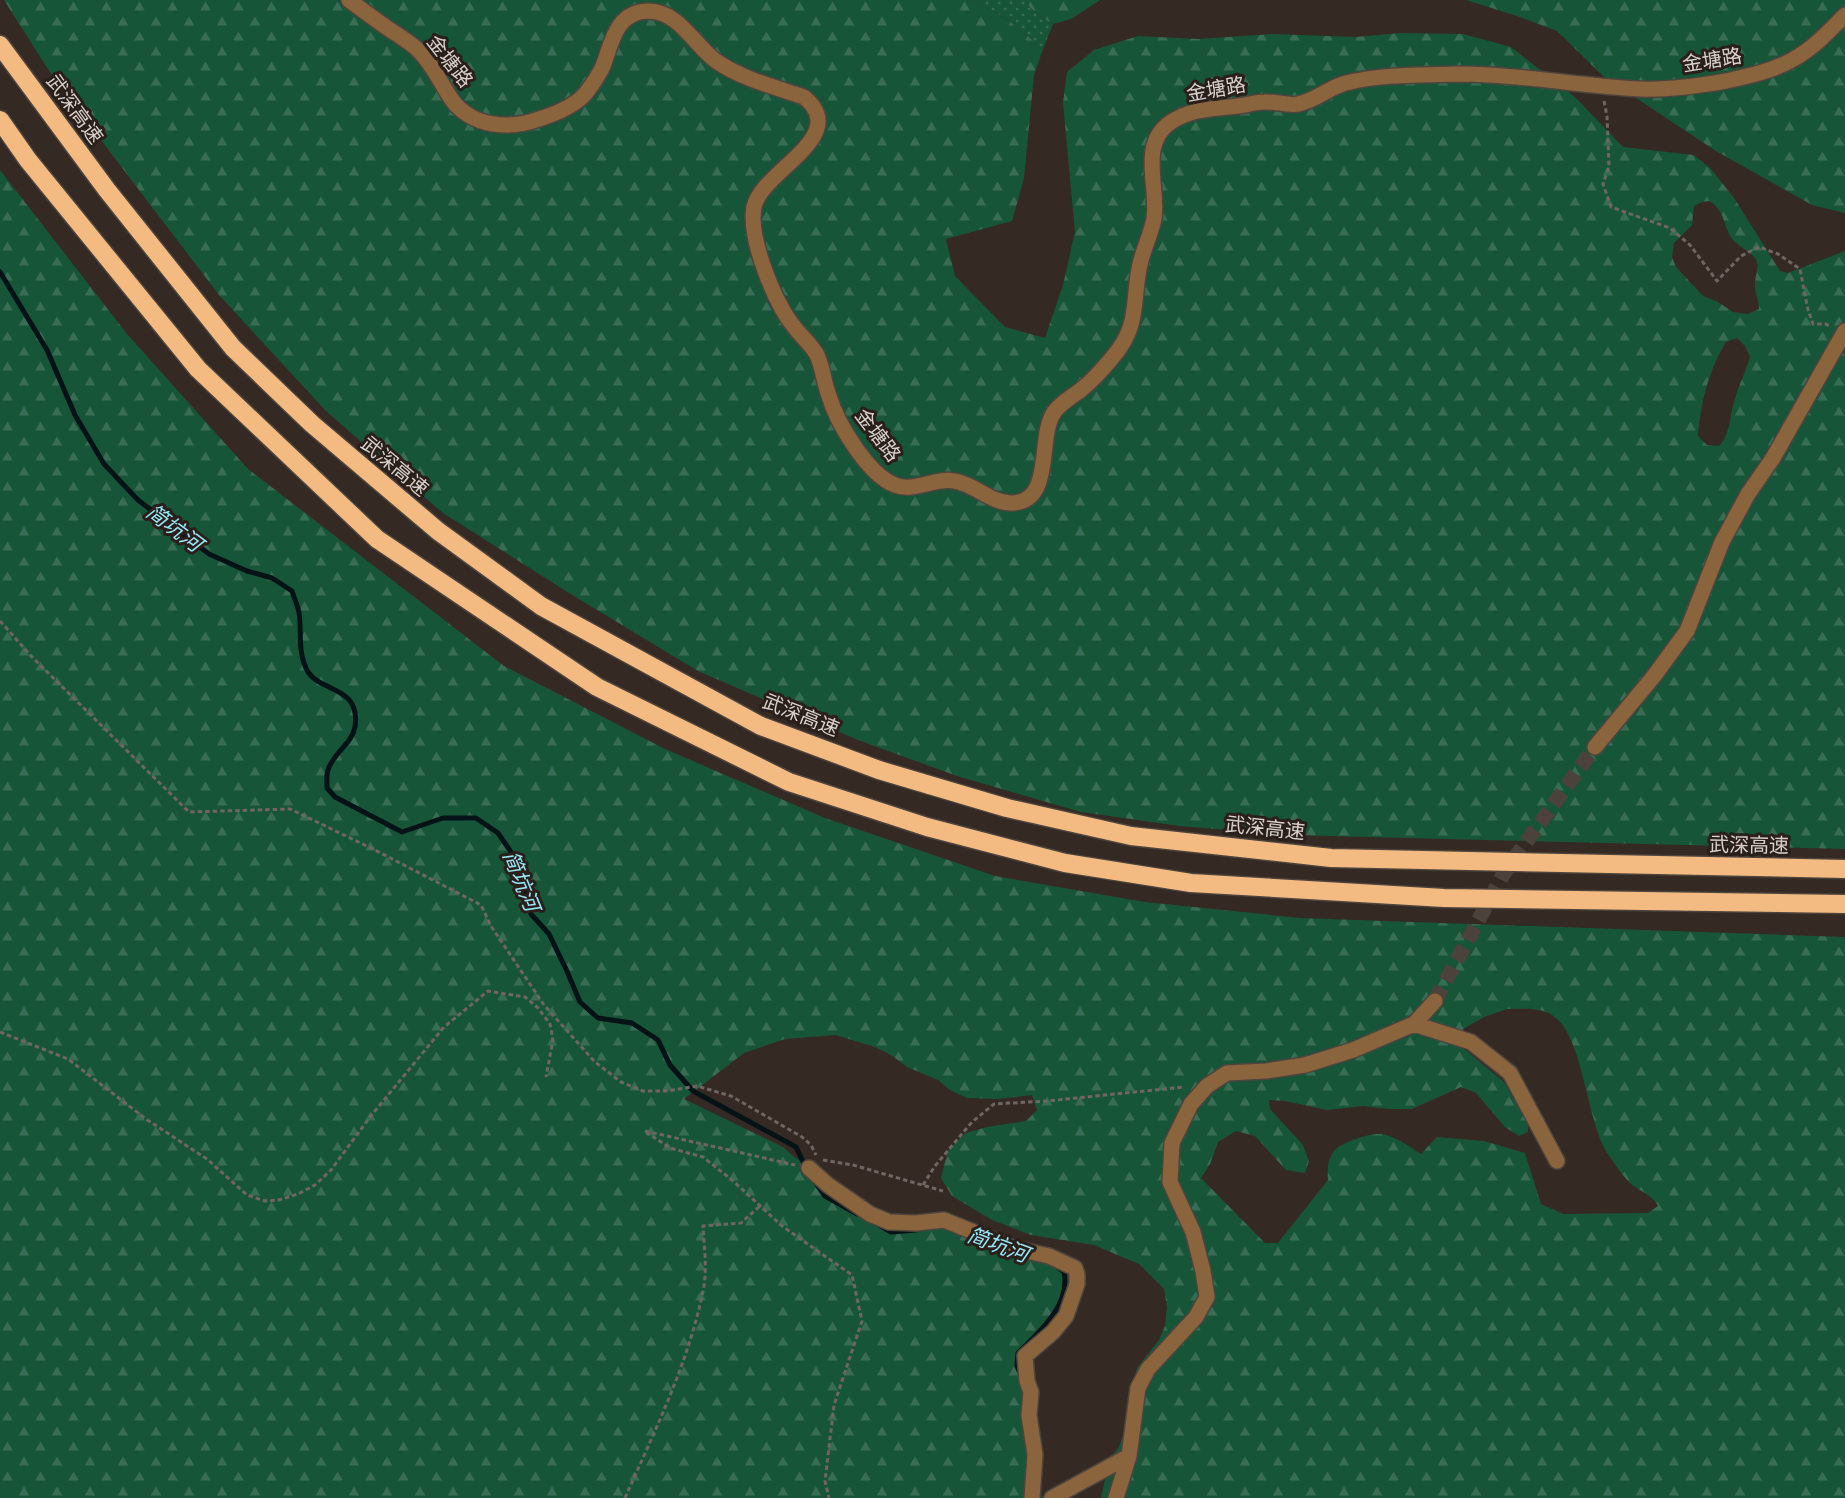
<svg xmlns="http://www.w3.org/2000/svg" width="1845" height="1498" viewBox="0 0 1845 1498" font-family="Bitter,'Noto Sans SC',serif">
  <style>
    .grass { fill: url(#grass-dots) }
    .forest { fill: url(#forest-firs); fill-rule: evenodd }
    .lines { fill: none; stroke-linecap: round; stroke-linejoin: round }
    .stream { stroke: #051316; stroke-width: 5 }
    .minor-tunnel { stroke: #4c423c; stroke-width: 15; stroke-dasharray: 15 8; stroke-linecap: butt }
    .minor-casing { stroke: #4e443e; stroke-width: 18 }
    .highway-casing { stroke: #4e443e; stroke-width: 21 }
    .path { stroke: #706661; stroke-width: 3; stroke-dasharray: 4.5 3; stroke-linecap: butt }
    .minor { stroke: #8a643c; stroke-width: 15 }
    .highway { stroke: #f3bb81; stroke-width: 18 }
    .labels { text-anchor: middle; stroke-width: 6; stroke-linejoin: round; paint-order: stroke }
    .street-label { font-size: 20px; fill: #d7d0cc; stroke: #2a1f1a }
    .water-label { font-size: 21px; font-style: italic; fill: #97e7f7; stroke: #2a1f1a }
  </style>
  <defs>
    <pattern id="grass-dots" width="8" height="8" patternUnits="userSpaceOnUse" patternTransform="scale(1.5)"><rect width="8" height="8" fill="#175539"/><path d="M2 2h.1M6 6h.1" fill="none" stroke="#386c54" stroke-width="1.8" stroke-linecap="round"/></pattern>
    <pattern id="forest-firs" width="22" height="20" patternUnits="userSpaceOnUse" patternTransform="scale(1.5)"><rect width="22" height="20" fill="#175539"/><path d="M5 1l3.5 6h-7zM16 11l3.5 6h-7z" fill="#386c54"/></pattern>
  </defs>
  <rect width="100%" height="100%" fill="#342923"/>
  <path class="grass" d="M972,0H1023L1038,15L1053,24L1043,49L1007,19Z"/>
  <path class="forest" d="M4,0H972L1007,19L1043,49L1034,75L1024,178L1012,221L946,239L955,276L1005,327L1045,338L1063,285L1075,232L1063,103L1067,72L1094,50L1138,36L1198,39L1272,34L1355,37L1401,33L1463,34L1511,47L1575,97L1623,147L1694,155L1711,169L1734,198L1780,271L1788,273L1845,251V849L1291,835L1180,826L1081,812L957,776L858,740L698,671L569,593L443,513L326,411L219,295L53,77ZM1709,201C1725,209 1723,227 1733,240C1739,247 1750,251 1755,258C1761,266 1754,277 1755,286C1755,294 1759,300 1759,309L1748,314L1733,312L1718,302L1703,296L1676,267L1672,257L1674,243L1692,225L1694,206L1702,202ZM1737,338L1745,346L1750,357C1746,372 1738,386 1734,402C1729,418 1731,434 1719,446L1707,445L1698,436C1701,402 1708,372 1726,342Z
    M1023,0H1100L1071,19L1053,24L1038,15Z
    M1466,0H1845V213L1812,205L1716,151L1603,76L1557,31L1520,17Z
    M0,170L127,334L248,469L504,666L665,749L825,818L995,876L1145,902L1300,918L1845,937V1498H1101L1106,1475L1067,1498H0ZM1507,1009C1521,1009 1539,1007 1552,1015C1584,1035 1586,1122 1608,1154C1614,1163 1622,1175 1630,1183C1640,1192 1652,1194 1658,1206L1648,1213L1563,1214L1541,1204L1525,1153L1484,1141L1437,1137L1421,1154C1410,1147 1394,1135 1380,1134C1370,1133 1343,1142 1336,1149C1328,1156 1327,1170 1328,1180L1278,1243H1265L1201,1178L1210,1164L1218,1142L1236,1131L1255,1136L1286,1170L1305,1173L1309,1161L1303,1145L1270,1109L1269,1100L1285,1101L1327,1110L1363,1106L1388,1109H1412L1461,1087L1476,1093L1505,1127L1519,1136L1528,1132V1124L1504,1082L1463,1048V1029L1484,1017ZM836,1035L875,1047L891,1055L907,1067L938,1080L950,1090L967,1098L998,1099L1032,1095L1037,1110L1026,1121L987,1127L966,1133L948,1150L941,1178L952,1196L992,1220L1031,1235L1094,1245L1139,1264L1164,1289L1167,1307L1165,1326L1159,1340L1137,1368L1123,1435L1119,1447L1112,1456L1042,1497L1038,1494L1028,1359L1077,1294L1072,1264L944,1218L890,1219L853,1197L793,1156L783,1147L684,1099L744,1053L785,1039Z"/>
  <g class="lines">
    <path class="stream" d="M0,272L47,350L75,415L104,464L138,500L209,554L247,571L272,578L292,591C294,598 298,606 299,613C302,633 297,653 308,672C322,693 361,686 355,727C352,744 333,753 328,770C326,775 327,782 327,788L335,797L402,832L443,818H476L498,833L513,855L523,880L531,914L549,934L566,969L580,1002L598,1018L632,1023L658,1040L670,1065L693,1091L796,1147L807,1170
      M815,1182L825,1196L857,1214
      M879,1225L891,1232L916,1230
      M1020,1373L1017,1366L1018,1353C1039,1332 1071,1305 1064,1272L1056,1266"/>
    <path class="minor-tunnel" d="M1435,1001L1504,873L1595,747"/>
    <defs>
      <path id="minor" d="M349,0C361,9 373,18 386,27C397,35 409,41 419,51C433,65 441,84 452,100C472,127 509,130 539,119C555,114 575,106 586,93C592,85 599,75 603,66C612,42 616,12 648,11C679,11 694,45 716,61C742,79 775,87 804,97C852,137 762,170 754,207C748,238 775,304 795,328C802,337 811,344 817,355C823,368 824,383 829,396C837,423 868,475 895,485C914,493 935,477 954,481C975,484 989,502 1010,503C1056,504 1036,435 1055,411C1062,402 1073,396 1082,389C1093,380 1103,369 1112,358C1142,324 1131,298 1141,260C1145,246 1151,233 1154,219C1159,187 1138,144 1171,122C1192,108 1215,109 1238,106C1247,105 1256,102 1264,102C1276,101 1287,106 1298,104C1316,101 1329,87 1346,83C1381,74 1422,75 1458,74C1521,74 1579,86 1640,89C1669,90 1698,86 1726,81C1749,76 1772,71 1792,60C1813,49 1829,31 1845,15
        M1595,747L1654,676L1687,631L1722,542L1748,494L1773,458L1845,331
        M1414,1024L1471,1042L1510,1073L1557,1161
        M809,1168L828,1185L870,1214L889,1222L916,1223L944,1220L1013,1248L1049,1256L1075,1268L1077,1274V1284L1066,1316L1053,1332L1025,1356L1027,1381L1031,1392L1029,1415L1035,1455L1032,1498
        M1052,1498L1129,1456L1138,1388L1148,1369L1196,1317L1207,1297L1203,1271L1193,1232L1170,1182L1172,1143L1191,1104L1207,1086L1227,1073L1266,1071L1305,1065L1353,1050L1414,1024L1435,1001
        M1116,1498L1129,1456"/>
      <path id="highway" d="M0,45L107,190L233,348L312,424L438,531L541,606L761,726L879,770L1007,808L1131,836L1331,858L1845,869
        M0,120L28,160L198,369L377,539L597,687L789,782L927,827L1065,863L1191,883L1444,898L1845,904"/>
    </defs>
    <use href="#minor" class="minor-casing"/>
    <use href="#highway" class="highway-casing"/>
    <path class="path" d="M1604,101L1607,116L1609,166L1603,184L1611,207L1670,228L1690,245L1717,281L1741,256L1759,247L1778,254L1800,269L1808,310L1813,324H1826L1829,326
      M0,621L32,657L189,812L290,809L373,849L481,905L491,926L544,1005L595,1062L621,1082L643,1091H667L697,1086L731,1096L802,1137L811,1145L816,1155
      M0,1032L68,1059L146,1119L207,1159L247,1195L265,1201L279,1200L298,1194L315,1185L331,1170L370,1117L444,1027L488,991L525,997L538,1008L550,1024L553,1040L546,1077
      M645,1131L795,1165
      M646,1132L670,1148L703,1157L732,1180L782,1226L852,1275L862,1321L834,1405L825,1481L829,1498
      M823,1160L853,1165L943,1191
      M923,1185L935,1166L972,1122L994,1104L1047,1101L1184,1087
      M625,1498C655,1430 690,1360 704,1286C707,1267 704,1245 703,1226L741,1223L760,1206"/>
    <use href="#minor" class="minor"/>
    <use href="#highway" class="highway"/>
  </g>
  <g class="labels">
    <g class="street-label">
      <text transform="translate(1712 60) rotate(-9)" y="7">金塘路</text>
      <text transform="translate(450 61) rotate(52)" y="7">金塘路</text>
      <text transform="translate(1216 89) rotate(-10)" y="7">金塘路</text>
      <text transform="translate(75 109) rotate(54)" y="7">武深高速</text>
      <text transform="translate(878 435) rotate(53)" y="7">金塘路</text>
      <text transform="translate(395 466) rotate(40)" y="7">武深高速</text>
      <text transform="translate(801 715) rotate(22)" y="7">武深高速</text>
      <text transform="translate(1265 828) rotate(6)" y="7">武深高速</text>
      <text transform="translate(1749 845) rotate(1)" y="7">武深高速</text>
    </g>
    <g class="water-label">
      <text transform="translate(174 528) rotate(37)" y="7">简坑河</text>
      <text transform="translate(521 881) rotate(68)" y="7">简坑河</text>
      <text transform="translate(998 1245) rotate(20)" y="7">简坑河</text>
    </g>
  </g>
</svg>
